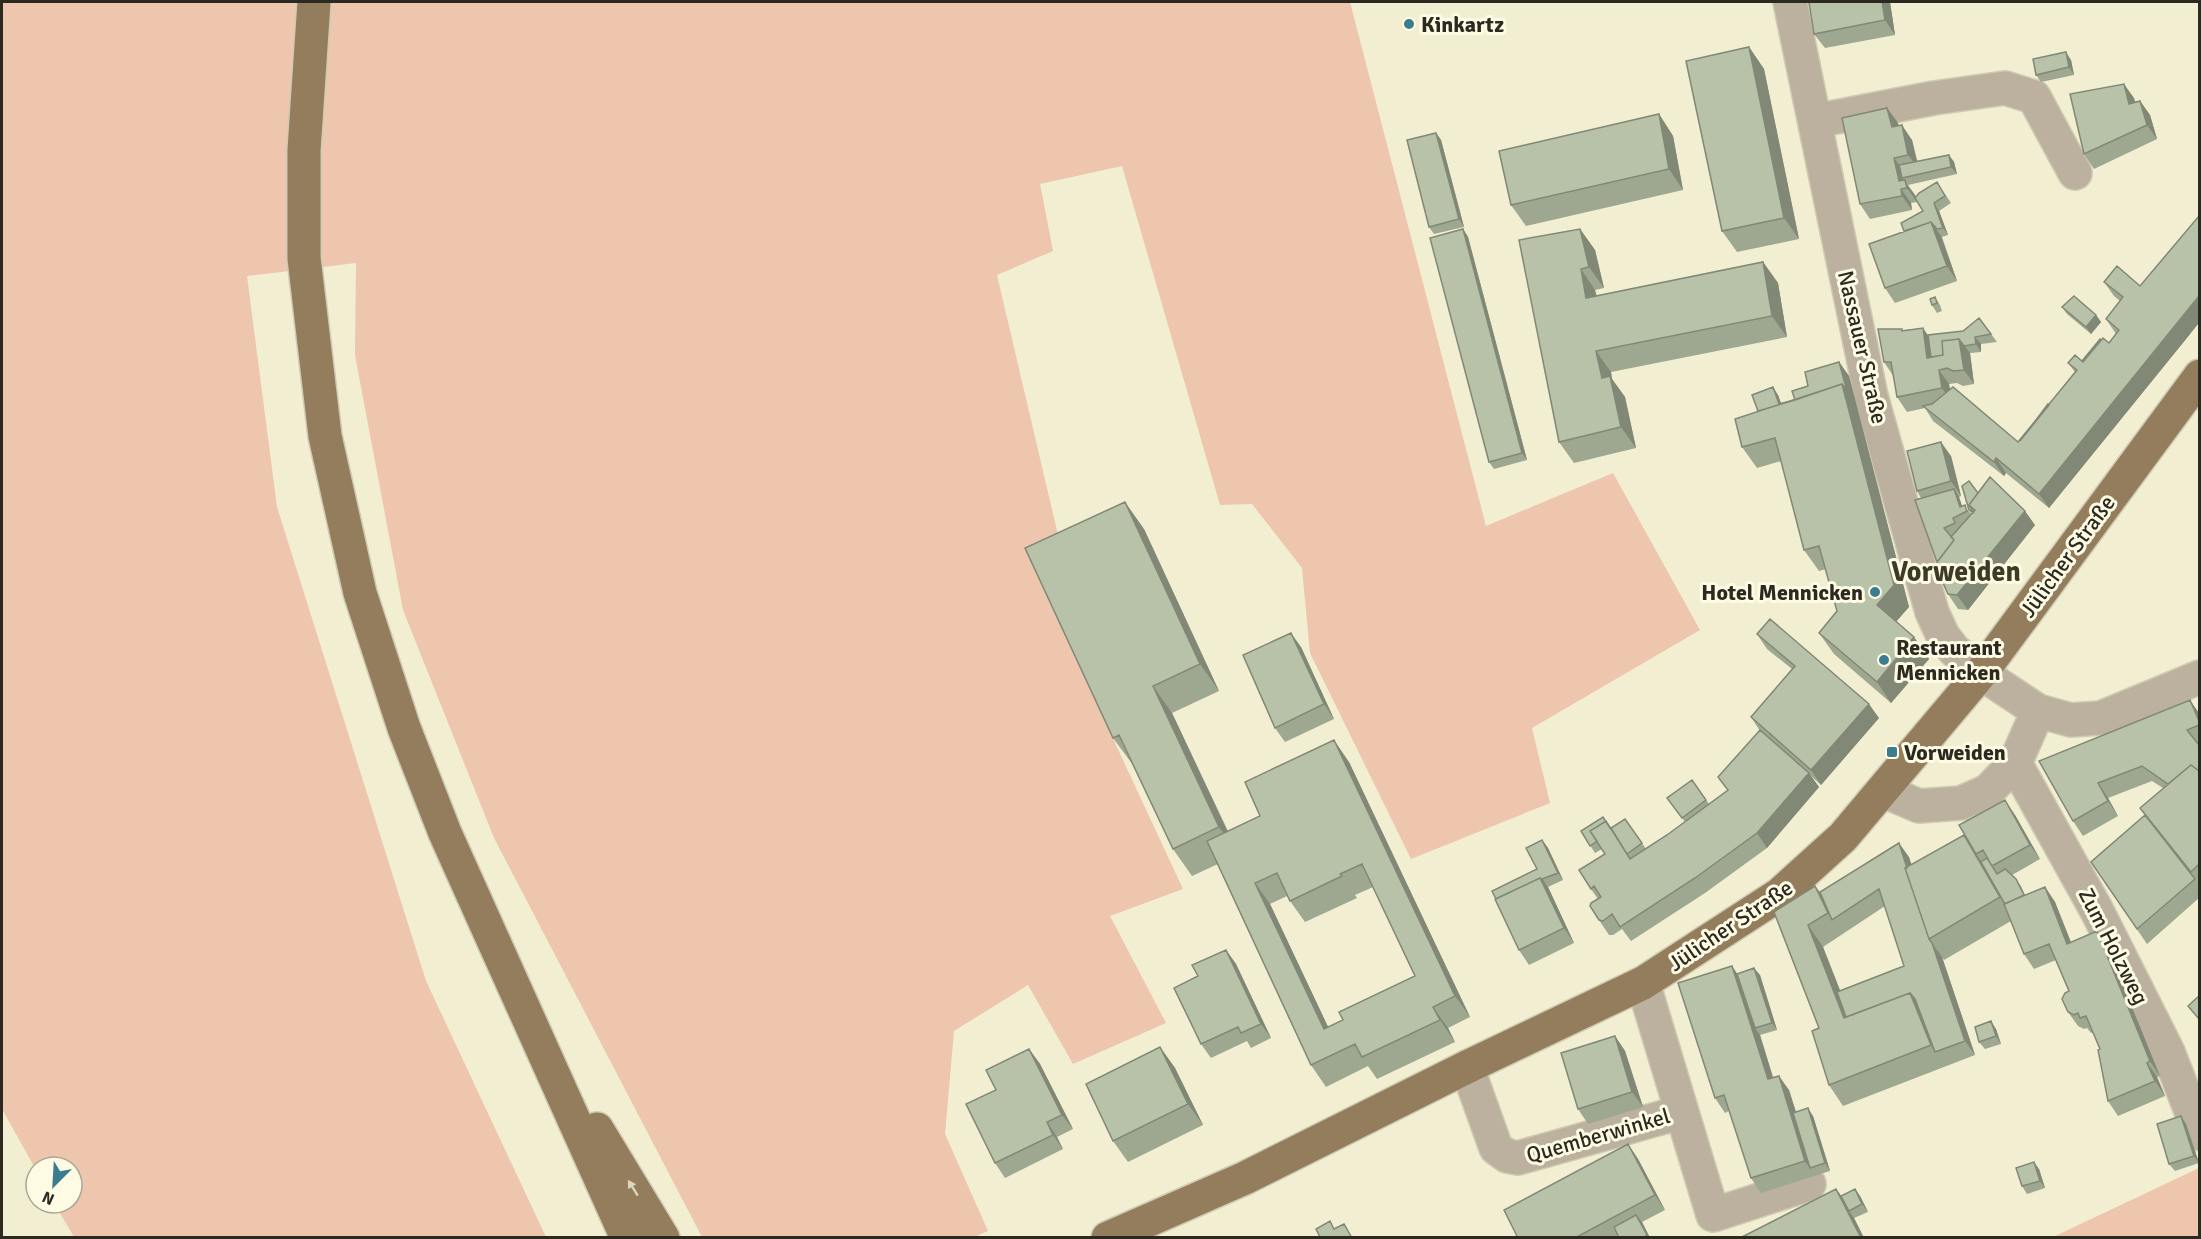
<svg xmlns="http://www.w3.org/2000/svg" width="2201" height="1239" viewBox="0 0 2201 1239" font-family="Signika,sans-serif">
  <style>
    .green { fill: #eec5ad }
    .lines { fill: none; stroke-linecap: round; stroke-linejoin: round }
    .minor-casing { stroke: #cecbb2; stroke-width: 36 }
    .major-casing { stroke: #cecbb2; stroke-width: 36 }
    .minor { stroke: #bcb09f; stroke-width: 33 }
    .major { stroke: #937d5d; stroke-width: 33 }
    .wall { fill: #9ea790; fill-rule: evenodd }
    .shaded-wall { fill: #818876 }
    .building { fill: #b8c2a8; stroke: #818876; stroke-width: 1.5; fill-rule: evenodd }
    .oneway { fill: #ded5bc }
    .poi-dot { fill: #3c7c8f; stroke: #fefbe4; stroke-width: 2 }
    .labels { text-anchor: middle; stroke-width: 6; stroke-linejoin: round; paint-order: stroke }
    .poi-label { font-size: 22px; font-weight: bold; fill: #2c2a20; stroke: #fefbe4; text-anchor: start }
    .street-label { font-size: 22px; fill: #2c2a20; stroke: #fefbe4 }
    .district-label { font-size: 28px; font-weight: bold; fill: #3e3b24; stroke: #fefbe4 }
  </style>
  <rect width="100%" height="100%" fill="#f2eed2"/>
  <path class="green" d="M2,2H1350L1486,526L1613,473L1700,630L1532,728L1550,803L1411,859L1310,653L1302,568L1252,504L1220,505L1122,166L1040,184L1053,251L997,275L1062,552L1035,571L1183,889L1110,916L1166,1023L1073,1064L1028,985L954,1031L945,1134L988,1231L974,1237H702L494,838L403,610L355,355L356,263L247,276L277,507L426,981L546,1237H74L54,1203H72V1167H36V1170L2,1109Z
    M2199,1168V1237H2053Z"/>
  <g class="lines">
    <defs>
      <path id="minor" d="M1790,2L1871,396L1932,612L1943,636L1954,650L1981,673L2038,711L2071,720L2101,718L2200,677
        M1815,121L1934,98L2005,88L2034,97L2075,173
        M2015,763L2097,911L2168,1052L2200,1134
        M1884,791L1919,806L1961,803L1988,791L2015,763L2038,711
        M1643,983L1713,1215L1809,1184
        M1467,1067L1496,1148L1507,1156L1518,1158L1682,1112"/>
      <path id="major" d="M314,2L304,150V258L325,436L360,593L404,728L445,833L627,1238
        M597,1129L663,1238
        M1108,1238L1245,1178L1467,1067L1643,983L1780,894L1843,837L1981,673L2200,376"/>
    </defs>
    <use href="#minor" class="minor-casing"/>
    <use href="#major" class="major-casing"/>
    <use href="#minor" class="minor"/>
    <use href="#major" class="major"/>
  </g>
  <path class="wall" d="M1890,2L1895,35L1825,48L1814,34Z
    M1749,47L1764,69L1799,239L1737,252L1722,231Z
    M2071,60L2074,75L2041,82L2036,75Z
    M2134,98L2135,102L2140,101L2150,115L2157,139L2094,169L2084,154Z
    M1887,108L1898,123V126L1912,140L1917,161L1949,155L1954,162L1957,174L1908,185L1915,195L1916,198L1937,182L1951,203L1939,211L1948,235L1942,237L1957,281L1895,303L1885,288L1904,231L1923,211L1916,200L1917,202L1911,203L1912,210L1870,219L1860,204Z
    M1659,114L1673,136L1683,190L1526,226L1511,205Z
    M1436,133L1441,140L1464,227L1434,234L1429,227Z
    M1463,229L1468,237L1527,460L1494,469L1489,462Z
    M1580,229L1595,250L1604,288L1595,290L1597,296L1763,262L1778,283L1787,337L1611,372L1612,379L1625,397L1636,448L1574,463L1559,442Z
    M2104,282L2190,334L2049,508L2006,473L2004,476L1933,421L1925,408L1907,412L1897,397L1894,377L1884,362L1903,330L1923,328L1928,336L1963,331L1979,318L1997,342L1981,344V352L1970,353L1974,384L1963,386L1957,383L1949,384L1950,389L2018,442L2075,372L2068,363L2082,361L2109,343L2116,334L2106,319L2120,301L2114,296Z
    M1935,297L1940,305L1942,311L1937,313L1932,305Z
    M2062,307L2096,315L2101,322L2091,334L2067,314Z
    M1839,362L1849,376L1909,607L1896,622L1914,637L1929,659L1891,703L1834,654L1819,633L1837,611L1826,569L1819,571L1804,550L1781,461L1757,468L1742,447L1758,411L1778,395L1781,403L1794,399L1808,386Z
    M1951,456L1961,496L1959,497L1962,506L1970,512L1971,514L1972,513L1969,510L1978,493L2035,525L1968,610L1958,609L1948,594L1921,498L1917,491Z
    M1144,529L1219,691L1172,713L1228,831L1260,816L1349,762L1470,1017L1448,1028L1455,1042L1377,1079L1368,1066L1326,1087L1311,1065L1218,864L1192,876L1173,849L1133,765L1113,738ZM1373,887L1415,976L1343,1020L1328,1027L1270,904L1287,896L1290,901L1305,922L1357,898L1355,895Z
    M1757,634L1879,718L1821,785L1810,775L1819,787L1767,848L1705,893L1631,941L1622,929L1613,935H1609L1599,920L1598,899L1591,889L1605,854L1602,849L1595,853L1581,831L1611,828L1625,819L1646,849L1667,835L1685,822L1667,798L1692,780L1709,804L1728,790L1760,731L1751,717L1792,669L1767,649Z
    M1301,647L1334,719L1285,742L1275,728Z
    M2199,713V743L2198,744L2199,745V898L2147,944L2091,862L2145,815L2163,788L2152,781L2108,798L2118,816L2083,836L2073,821L2039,761Z
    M2015,815L2040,859L2012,875L2021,886L2025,895L2045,887L2055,902L2071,942L2097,931L2107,946L2160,1076L2157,1077L2165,1096L2118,1116L2108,1101L2100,1049L2093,1032L2091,1033L2087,1028L2084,1029L2078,1026L2068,1012L2069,991L2056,960L2034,969L2024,954L2011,921L1944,960L1942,957L1975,1055L1843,1106L1829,1085L1819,1028L1774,912L1815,886L1820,892L1909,857L1911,865ZM1885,906L1904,966L1840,991L1823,947Z
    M1542,840L1548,848L1563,880L1548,887L1574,943L1529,965L1519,950Z
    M1226,950L1236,964L1271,1038L1251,1048L1247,1041L1211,1058L1201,1044L1198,976Z
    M1732,966L1737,974L1760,975L1777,1030L1760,1035L1773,1077L1789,1090L1796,1112L1813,1116L1830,1171L1761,1193L1751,1178L1729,1111L1725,1113L1715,1098Z
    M1996,1029L2001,1044L1985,1049L1979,1042Z
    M1615,1036L1625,1051L1643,1107L1588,1124L1578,1109Z
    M1160,1047L1175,1068L1203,1125L1128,1162L1113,1141Z
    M1029,1049L1040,1064L1073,1129L1057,1137L1063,1149L1005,1178L995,1163L996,1090Z
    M2186,1124L2199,1163L2175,1171L2169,1164Z
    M1628,1144L1638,1159L1665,1210L1642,1222L1650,1238H1619L1618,1235L1612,1238H1518Z
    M2039,1169L2045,1188L2027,1194L2022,1186Z
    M1855,1189L1860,1196L1868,1212L1854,1218L1864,1238H1740L1841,1196Z"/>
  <path class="shaded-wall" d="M1882,2H1890L1895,35L1885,20Z
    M1749,47L1764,69L1799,239L1784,218Z
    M2066,52L2071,60L2074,75L2069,67Z
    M2124,84L2134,98L2139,118L2129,104Z
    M2140,101L2150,115L2157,139L2147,125Z
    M1887,108L1898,123L1902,142L1892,127Z
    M1659,114L1673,136L1683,190L1669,169Z
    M1902,125L1912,140L1919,169L1908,155Z
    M1436,133L1441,140L1464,227L1459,219Z
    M1949,155L1954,162L1957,174L1951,167Z
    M1894,158L1904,172L1902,178L1915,195L1917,202L1907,188L1899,181Z
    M1901,189L1911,203L1912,210L1902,196Z
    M1934,203L1939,211L1948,235L1943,228Z
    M1931,222L1941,236L1957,281L1947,266Z
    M1463,229L1468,237L1527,460L1522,453Z
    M1580,229L1595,250L1604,288L1589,267Z
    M1763,262L1778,283L1787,337L1772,316Z
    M1581,269L1595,290L1601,319L1586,298Z
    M2199,296V323L2049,508L2039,494Z
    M2096,315L2101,322L2091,334L2086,327Z
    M1923,328L1933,343L1936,364L1927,358Z
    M1975,337L1981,344V352L1976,344Z
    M1959,339L1970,353L1974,384L1964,370Z
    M1596,351L1611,372L1612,379L1625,397L1636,448L1621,427L1602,378Z
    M1839,362L1849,376L1909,607L1892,626L1877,605Z
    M1939,370L1949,384L1952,402L1942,388Z
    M1773,387L1778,395L1784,412L1779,404Z
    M1941,442L1951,456L1961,496L1951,481Z
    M1996,458L2006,473L2004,476L1994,462Z
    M1954,489L1959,497L1964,512L1960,507Z
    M1125,502L1144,529L1219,691L1200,664Z
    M2025,511L2035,525L1968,610L1957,595Z
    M1291,633L1301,647L1334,719L1324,704Z
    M1914,637L1929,659L1891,703L1877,682Z
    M1153,686L1172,713L1238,854L1219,827Z
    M2190,700L2199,713V721Z
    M1869,704L1879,718L1821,785L1811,770Z
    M1334,740L1349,762L1470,1017L1455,996Z
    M1809,773L1819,787L1767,848L1757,833Z
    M2098,783L2108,798L2118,816L2108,801Z
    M2005,800L2015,815L2040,859L2030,845Z
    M1964,835L1986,869L2008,909L2000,897Z
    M1542,840L1548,848L1563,880L1558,873Z
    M1899,843L1909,857L1935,935L1931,938Z
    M1540,878L1542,879L1548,887L1574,943L1564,928Z
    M1255,883L1270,904L1339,1050L1324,1029Z
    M1815,886L1830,907L1832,920L1828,913Z
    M2045,887L2055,902L2077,958L2067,944Z
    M1808,925L1823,947L1853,1023L1844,1018Z
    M2097,931L2107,946L2160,1076L2150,1061Z
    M1932,943L1942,957L1975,1055L1965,1041Z
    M1226,950L1236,964L1271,1038L1261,1024Z
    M1732,966L1742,981L1755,1028L1760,1035L1778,1094L1768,1079Z
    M1754,968L1760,975L1777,1030L1772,1023Z
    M1910,993L1925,1014L1935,1052L1931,1045Z
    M1433,1007L1448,1028L1455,1042L1440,1020Z
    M1991,1021L1996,1029L2001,1044L1996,1036Z
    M1615,1036L1625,1051L1643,1107L1632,1092Z
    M1160,1047L1175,1068L1203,1125L1188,1104Z
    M1029,1049L1040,1064L1073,1129L1062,1115Z
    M2147,1063L2157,1077L2165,1096L2155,1081Z
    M1779,1076L1789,1090L1813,1167L1810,1168L1815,1176L1805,1161Z
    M1808,1108L1813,1116L1830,1171L1825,1163Z
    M2181,1116L2186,1124L2199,1163L2194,1156Z
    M1047,1122L1057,1137L1063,1149L1053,1135Z
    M1628,1144L1638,1159L1665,1210L1655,1195Z
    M2034,1162L2039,1169L2045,1188L2040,1181Z
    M1836,1189L1847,1203L1849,1211L1854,1218L1864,1238H1861Z
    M1855,1189L1860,1196L1868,1212L1862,1204Z
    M1636,1215L1642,1222L1650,1238L1647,1235Z"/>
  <path class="building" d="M1809,2H1882L1885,20L1814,34Z
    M1749,47L1784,218L1722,231L1686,61Z
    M2066,52L2069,67L2036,75L2033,59Z
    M2124,84L2129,104L2140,101L2147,125L2084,154L2070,94Z
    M1887,108L1892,127L1902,125L1908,155L1894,158L1899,181L1905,180L1907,188L1901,189L1902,196L1860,204L1842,118Z
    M1659,114L1669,169L1511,205L1499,151Z
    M1436,133L1459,219L1429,227L1407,140Z
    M1949,155L1951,167L1902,178L1899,165Z
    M1937,182L1945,196L1934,203L1943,228L1937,229L1931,222L1904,231L1901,223L1923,211L1915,198L1919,193Z
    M2199,216V296L2039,494L1996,458L1994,462L1923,406L1932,404L1953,387L2018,442L2077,370L2068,363L2075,355L2083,362L2103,338L2109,343L2119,330L2106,319L2123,297L2104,282L2117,266L2140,286Z
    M1931,222L1947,266L1885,288L1869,244Z
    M1463,229L1522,453L1489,462L1430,238Z
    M1580,229L1589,267L1581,269L1586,298L1763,262L1772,316L1596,351L1602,378L1610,376L1621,427L1559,442L1519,240Z
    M2074,296L2096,315L2086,327L2062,307Z
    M1935,297L1937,303L1932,305L1930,299Z
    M1979,318L1991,334L1975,337L1976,344L1964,346L1959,339L1942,341L1943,355L1931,357L1928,335L1963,331Z
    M1923,328L1927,358L1943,355L1942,341L1959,339L1964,370L1953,371L1947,368L1939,370L1942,388L1897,397L1891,362H1884L1878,329H1902V331Z
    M2100,339L2101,340L2083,362L2082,361Z
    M1839,362L1847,391L1842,384L1795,400L1792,391L1808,386L1805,372Z
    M1842,384L1894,585L1877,605L1914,637L1877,682L1819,633L1837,611L1819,546L1804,550L1775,438L1742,447L1735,419Z
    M1773,387L1779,404L1795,400L1758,411L1752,395Z
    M2048,404L2049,405L2020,441Z
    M1941,442L1951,481L1917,491L1907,451Z
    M1990,477L2025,511L1957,595L1948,594L1935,565L1954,540L1951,537L1975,510L1969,505Z
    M1969,481L1978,493L1969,505L1973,512L1969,510L1962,486Z
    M1954,489L1960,507L1965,505L1967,511L1953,518L1955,523L1944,528L1954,540L1937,562L1915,500Z
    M1125,502L1200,664L1153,686L1219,827L1173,849L1119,735L1113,738L1025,548Z
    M1770,619L1869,704L1811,770L1751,717L1795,666L1757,634Z
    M1291,633L1324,704L1275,728L1243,655Z
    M2190,700L2199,721V725L2187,730L2199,745V771L2191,765L2168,784L2142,766L2098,783L2108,801L2073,821L2039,761Z
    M1760,730L1809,773L1757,833L1695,878L1620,927L1612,914L1603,921L1599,920L1590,906L1591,903L1601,897L1594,886L1591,889L1579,870L1605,854L1590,831L1606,821L1630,859L1667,835L1728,790L1718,777Z
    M1334,740L1455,996L1433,1007L1440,1020L1362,1057L1355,1044L1311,1065L1207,841L1260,816L1245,782ZM1362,864L1415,976L1339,1012L1343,1020L1324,1029L1255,883L1277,873L1290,901L1342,876L1340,874Z
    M2191,765L2199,771V864L2191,872L2140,808Z
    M1692,780L1706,800L1682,818L1667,798Z
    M2005,800L2030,845L1992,866L1983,850L1976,854L1959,825Z
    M2145,815L2195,879L2137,929L2091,862Z
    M1603,817L1610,828L1606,821L1590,831L1597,841L1590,846L1581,831Z
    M1625,819L1642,843L1627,854L1611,828Z
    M1964,835L2000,897L1929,939L1905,868Z
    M1542,840L1558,873L1542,879L1545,885L1540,878L1496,899L1492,891L1537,869L1526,848Z
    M1899,843L1907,868H1905L1929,939L1932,943L1965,1041L1935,1052L1915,999L1910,993L1846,1017L1837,992L1904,966L1879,889L1832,920L1820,892Z
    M1987,858L1997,874L2005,869L2016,879L2024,895L2005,904L1981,862Z
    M1540,878L1564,928L1519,950L1495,899Z
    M1815,886L1828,913L1808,925L1844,1018L1910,993L1931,1045L1829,1085L1812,1031L1819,1028L1774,912Z
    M2045,887L2067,944L2097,931L2150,1061L2147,1063L2155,1081L2108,1101L2098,1050L2100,1049L2086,1016L2080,1018L2078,1013L2074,1015L2068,1012L2062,999L2065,993L2069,991L2049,944L2024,954L2004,904Z
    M1226,950L1261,1024L1241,1033L1238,1027L1201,1044L1174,988L1198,976L1192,965Z
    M1732,966L1768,1079L1779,1076L1805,1161L1751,1178L1724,1095L1715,1098L1678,983Z
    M1754,968L1772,1023L1755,1028L1737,974Z
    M2199,996V1019L2188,1006Z
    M1991,1021L1996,1036L1979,1042L1975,1027Z
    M1615,1036L1632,1092L1578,1109L1561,1053Z
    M1160,1047L1188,1104L1113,1141L1086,1084Z
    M1029,1049L1062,1115L1047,1122L1053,1135L995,1163L966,1104L996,1090L986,1070Z
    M1808,1108L1825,1163L1810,1168L1793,1113Z
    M2181,1116L2194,1156L2169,1164L2157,1124Z
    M1628,1144L1655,1195L1575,1238H1518L1504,1210Z
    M2034,1162L2040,1181L2022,1186L2016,1168Z
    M1836,1189L1861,1238H1740Z
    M1855,1189L1862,1204L1849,1211L1841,1196Z
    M1636,1215L1647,1235L1643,1238H1619L1614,1227Z
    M1330,1221L1334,1229L1344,1224L1352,1238H1319L1320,1237L1316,1229Z"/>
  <defs><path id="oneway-solid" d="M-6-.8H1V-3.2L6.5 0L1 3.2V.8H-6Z" transform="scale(1.5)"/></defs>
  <use class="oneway" href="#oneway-solid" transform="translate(633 1188) rotate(-122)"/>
  <g class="poi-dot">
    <circle cx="1409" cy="24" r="6"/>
    <circle cx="1875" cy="592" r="6"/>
    <circle cx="1884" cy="660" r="6"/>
    <rect x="1886" y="746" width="12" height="12" rx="3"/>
  </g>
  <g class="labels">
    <g class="poi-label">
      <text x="1421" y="32">Kinkartz</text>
      <text x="1863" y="600" text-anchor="end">Hotel Mennicken</text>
      <text x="1896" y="655">Restaurant<tspan x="1896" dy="25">Mennicken</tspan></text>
      <text x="1904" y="760">Vorweiden</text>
    </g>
    <g class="street-label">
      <text transform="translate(1863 347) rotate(77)" y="8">Nassauer Straße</text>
      <text transform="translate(2067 556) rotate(-54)" y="8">Jülicher Straße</text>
      <text transform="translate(1730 925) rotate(-34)" y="8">Jülicher Straße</text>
      <text transform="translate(2114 946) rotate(63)" y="8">Zum Holzweg</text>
      <text transform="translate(1598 1135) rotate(-16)" y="8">Quemberwinkel</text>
    </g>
    <g class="district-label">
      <text x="1956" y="581">Vorweiden</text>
    </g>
  </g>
  <rect width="2201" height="1239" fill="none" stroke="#2c2a20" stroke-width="6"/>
  <g transform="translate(54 1185) rotate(204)"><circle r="28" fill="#fefbe4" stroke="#aaa796" stroke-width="1.5"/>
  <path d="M0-4.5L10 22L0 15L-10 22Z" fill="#3c7c8f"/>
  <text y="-9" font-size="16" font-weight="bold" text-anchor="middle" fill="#2c2a20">N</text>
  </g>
</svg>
